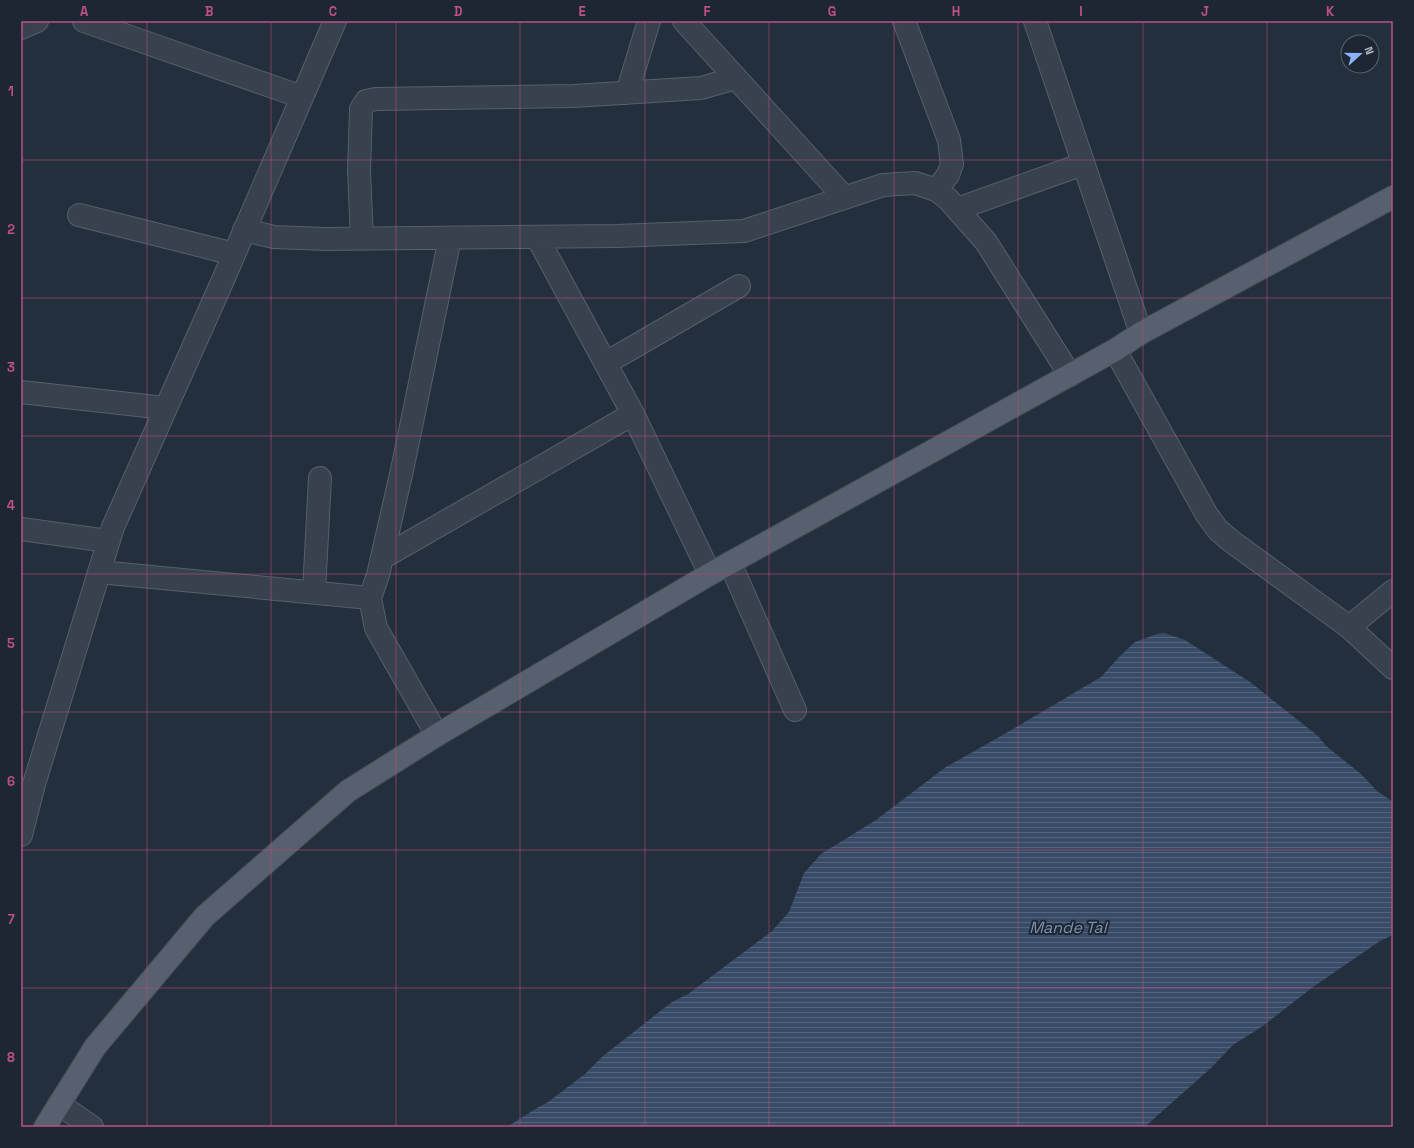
<svg xmlns="http://www.w3.org/2000/svg" width="1414" height="1148" viewBox="0 0 1414 1148" font-family="'Space Grotesk',sans-serif">
  <style>
    .water { fill: url(#water-rules) }
    .lines { fill: none; stroke-linecap: round; stroke-linejoin: round }
    .minor-casing { stroke: #565f6c; stroke-width: 24 }
    .primary-casing { stroke: #414a57; stroke-width: 24 }
    .minor { stroke: #38414e; stroke-width: 22 }
    .primary { stroke: #56606e; stroke-width: 22 }
    .grid { fill: none; stroke: #bd5182; stroke-width: 1; stroke-opacity: 0.55 }
    .labels { text-anchor: middle; stroke-width: 4; stroke-linejoin: round; paint-order: stroke }
    .water-label { font-size: 16px; font-style: italic; fill: #7c92b1; stroke: #1d2633 }
    .neatline { fill: none; stroke: #bd5182; stroke-width: 1.5 }
    .grid-label { font-size: 13px; text-anchor: middle; font-weight: bold; fill: #bd5182 }
  </style>
  <defs>
    <pattern id="water-rules" width="6" height="5" patternUnits="userSpaceOnUse"><rect width="6" height="5" fill="#394c67"/><path d="M0 2.5h6" fill="none" stroke="#53647b"/></pattern>
  </defs>
  <rect width="100%" height="100%" fill="#242f3e"/>
  <path class="water" d="M1164,633L1185,640L1250,682L1318,736L1326,746L1361,774L1377,791L1393,802V935L1380,941L1313,987L1263,1026L1233,1045L1211,1068L1148,1124L1145,1127H507L537,1108L548,1102L585,1074L603,1056L672,1002L688,994L772,931L789,912L804,873L821,854L876,820L946,767L1001,736L1101,677L1120,656L1135,642L1157,634Z"/>
  <g class="lines">
    <defs>
      <path id="minor" d="M84,21L302,97
        M684,21L845,198
        M904,21L949,140L952,164L948,175L936,190
        M1035,21L1141,333
        M21,28L37,21
        M627,93L649,21
        M957,209L1083,164
        M79,215L234,254
        M244,230L274,237L325,239L617,236L744,231L883,185L915,183L936,190L948,199L986,242L1070,375
        M537,237L633,414L710,574
        M362,239L359,171L361,109L366,101L376,99L574,96L701,88L736,78
        M1115,350L1207,515L1218,530L1231,541L1349,627L1393,668
        M606,363L739,286
        M21,392L165,408
        M21,529L108,541
        M382,558L633,414
        M730,563L795,710
        M99,572L370,598
        M314,592L320,478
        M1349,627L1393,591
        M437,735L376,628L370,598L378,575L402,470L450,238
        M21,835L34,784L113,527L223,280L335,21
        M59,1104L92,1127"/>
      <path id="primary" d="M45,1127L95,1047L205,916L348,791L437,735L710,574L1115,350L1141,333L1393,197"/>
    </defs>
    <use href="#minor" class="minor-casing"/>
    <use href="#primary" class="primary-casing"/>
    <use href="#minor" class="minor"/>
    <use href="#primary" class="primary"/>
  </g>
  <path class="grid" d="M147,21V1127M271,21V1127M396,21V1127M520,21V1127M645,21V1127M769,21V1127M894,21V1127M1018,21V1127M1143,21V1127M1267,21V1127M21,160H1393M21,298H1393M21,436H1393M21,574H1393M21,712H1393M21,850H1393M21,988H1393"/>
  <g class="labels">
    <g class="water-label">
      <text x="1068" y="933">Mande Tal</text>
    </g>
  </g>
  <rect width="1414" height="1148" fill="none" stroke="#1d2633" stroke-width="44"/>
  <g transform="translate(1360 54) rotate(69)"><circle r="19" fill="#1d2633" stroke="#59626f"/>
  <path d="M0-3L7 15L0 10L-7 15Z" fill="#8ab4f8"/>
  <text y="-6" font-size="11" font-weight="bold" text-anchor="middle" fill="#b4bcc9">N</text>
  </g>
  <rect x="22" y="22" width="1370" height="1104" class="neatline"/>
  <g class="grid-label">
    <text x="84" y="16">A</text>
    <text x="209" y="16">B</text>
    <text x="333" y="16">C</text>
    <text x="458" y="16">D</text>
    <text x="582" y="16">E</text>
    <text x="707" y="16">F</text>
    <text x="832" y="16">G</text>
    <text x="956" y="16">H</text>
    <text x="1081" y="16">I</text>
    <text x="1205" y="16">J</text>
    <text x="1330" y="16">K</text>
    <text x="11" y="96">1</text>
    <text x="11" y="234">2</text>
    <text x="11" y="372">3</text>
    <text x="11" y="510">4</text>
    <text x="11" y="648">5</text>
    <text x="11" y="786">6</text>
    <text x="11" y="924">7</text>
    <text x="11" y="1062">8</text>
  </g>
</svg>
